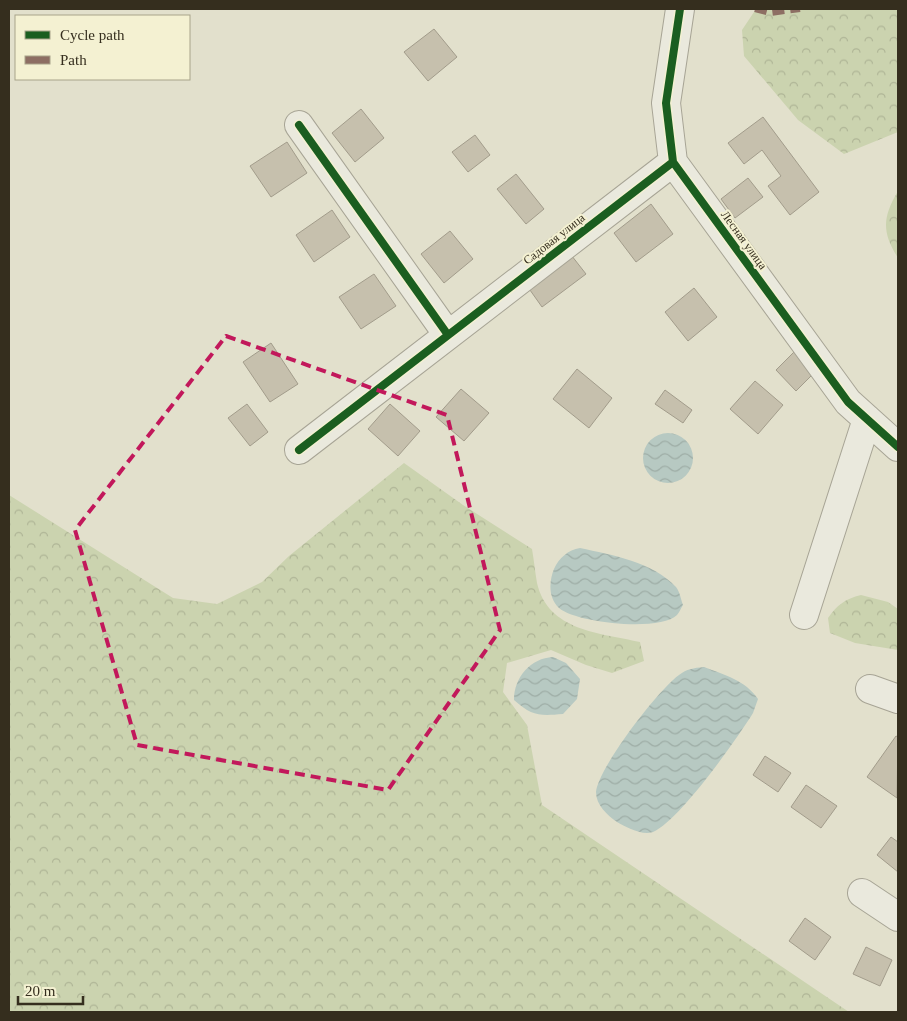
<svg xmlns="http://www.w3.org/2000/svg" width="907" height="1021" viewBox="0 0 907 1021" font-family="Georgia,serif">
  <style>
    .forest { fill: url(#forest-crowns) }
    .water { fill: url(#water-waves) }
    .building { fill: #c6c0ad; stroke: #a29c8b }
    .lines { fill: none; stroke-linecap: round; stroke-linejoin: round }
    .minor-casing { stroke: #a7a495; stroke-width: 30 }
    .minor { stroke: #eae9dd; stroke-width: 28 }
    .quiet { stroke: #8d6e63; stroke-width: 6; stroke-dasharray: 12 6; stroke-linecap: butt }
    .cycleway-casing { stroke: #f4f1d2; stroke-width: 11 }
    .cycleway { stroke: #1b5e20; stroke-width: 8 }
    .marked { fill: none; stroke: #c2185b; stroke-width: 4; stroke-dasharray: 10 6; stroke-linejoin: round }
    .labels { text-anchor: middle; stroke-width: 4; stroke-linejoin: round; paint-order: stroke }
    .street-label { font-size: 12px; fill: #352e1e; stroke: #f4f1d2 }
  </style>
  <defs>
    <pattern id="forest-crowns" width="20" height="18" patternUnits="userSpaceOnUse" patternTransform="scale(1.25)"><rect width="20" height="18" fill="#cbd3af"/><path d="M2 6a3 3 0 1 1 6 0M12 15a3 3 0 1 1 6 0" fill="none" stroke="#afb596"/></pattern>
    <pattern id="water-waves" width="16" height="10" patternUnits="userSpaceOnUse" patternTransform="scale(1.25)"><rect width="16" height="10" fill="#b7c9c2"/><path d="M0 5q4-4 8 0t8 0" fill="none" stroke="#9eada6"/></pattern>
  </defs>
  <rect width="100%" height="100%" fill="#e2e0cc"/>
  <path class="forest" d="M756,9H898V132L844,154L798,120L744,56L742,30Z
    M898,191V258C882,232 882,218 898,191Z
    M404,463L463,505L532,549C534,560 535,572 537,583C548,631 600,633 640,642L644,661L612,673L586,665L551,650L507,663L503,692L527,725L542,805L849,1012H9V495L173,598L217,604L262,582L289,556Z
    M861,595L888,602L898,609V650L855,643L830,633L828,618C837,605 845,599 861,595Z"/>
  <path class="water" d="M643 458a25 25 0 1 1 50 0a25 25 0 1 1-50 0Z
    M580,548C612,555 653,562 676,587C680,592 681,600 683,605C681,608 679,613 677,615C660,632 576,623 559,608C548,598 549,581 554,569C559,558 568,550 580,548Z
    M553,657L566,663L580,679L577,699L563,714C539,716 532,716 514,700C514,677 531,658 553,657Z
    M704,667C725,675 745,680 758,699L753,713C737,739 679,821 653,832C642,836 626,827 617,822C607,815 596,805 596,792C598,768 659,689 679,675C687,669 693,668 704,667Z"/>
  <path class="building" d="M434,29L457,57L428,81L404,52Z
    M361,109L384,138L355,162L332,133Z
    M763,117L819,192L790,215L768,186L781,176L762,150L744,164L728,143Z
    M475,135L490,155L468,172L452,152Z
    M287,142L307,173L271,197L250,166Z
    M516,174L544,209L526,224L497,189Z
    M748,178L763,197L735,218L721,199Z
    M651,204L673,234L636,262L614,233Z
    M332,210L350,237L314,262L296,235Z
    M450,231L473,259L444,283L421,254Z
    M568,251L586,274L542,307L525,283Z
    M374,274L396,306L361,329L339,297Z
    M694,288L717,317L688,341L665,312Z
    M271,343L298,384L270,402L243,362Z
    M794,352L814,373L796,391L776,370Z
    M577,369L612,398L589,428L553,399Z
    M755,381L783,405L758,434L730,409Z
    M461,389L489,413L464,441L436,417Z
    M665,390L692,410L683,423L655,404Z
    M247,404L268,432L250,446L228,418Z
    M390,404L420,431L398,456L368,429Z
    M896,736L898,737L897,798L867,777Z
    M765,756L791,773L778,792L753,775Z
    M806,785L837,806L821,828L791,807Z
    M891,837L898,842V872L877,855Z
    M805,918L831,937L815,960L789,941Z
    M866,947L892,960L880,986L853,974Z"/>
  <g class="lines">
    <defs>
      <path id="minor" d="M680,9L666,103L673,162L848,402L898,447
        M299,125L448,335
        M299,450L673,162
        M804,615L867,419
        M870,689L898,699
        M862,893L898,917"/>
    </defs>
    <use href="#minor" class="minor-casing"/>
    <use href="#minor" class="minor"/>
    <path class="quiet" d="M755,9L770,13L800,9"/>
    <defs>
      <path id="cycleway" d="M680,9L666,103L673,162L848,402L898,447
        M299,125L448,335
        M299,450L673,162"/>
    </defs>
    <use href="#cycleway" class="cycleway-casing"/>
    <use href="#cycleway" class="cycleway"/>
  </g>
  <path class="marked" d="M226,336L447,415L500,630L388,790L137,745L75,530Z"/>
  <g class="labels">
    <g class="street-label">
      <text transform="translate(554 239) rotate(-38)" y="4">Садовая улица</text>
      <text transform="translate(744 240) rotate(54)" y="4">Лесная улица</text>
    </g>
  </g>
  <rect width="907" height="1021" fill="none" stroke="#352e1e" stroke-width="20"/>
  <rect x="15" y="15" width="175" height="65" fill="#f4f1d2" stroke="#a8a38a"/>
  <rect x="25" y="31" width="25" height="8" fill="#1b5e20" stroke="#a8a38a"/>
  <text x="60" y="40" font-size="15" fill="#352e1e">Cycle path</text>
  <rect x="25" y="56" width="25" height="8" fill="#8d6e63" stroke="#a8a38a"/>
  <text x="60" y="65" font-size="15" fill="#352e1e">Path</text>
  <path d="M18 996v8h65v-8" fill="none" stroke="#352e1e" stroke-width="2.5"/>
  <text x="25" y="996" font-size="15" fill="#352e1e" stroke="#f4f1d2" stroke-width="4" paint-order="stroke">20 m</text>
</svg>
